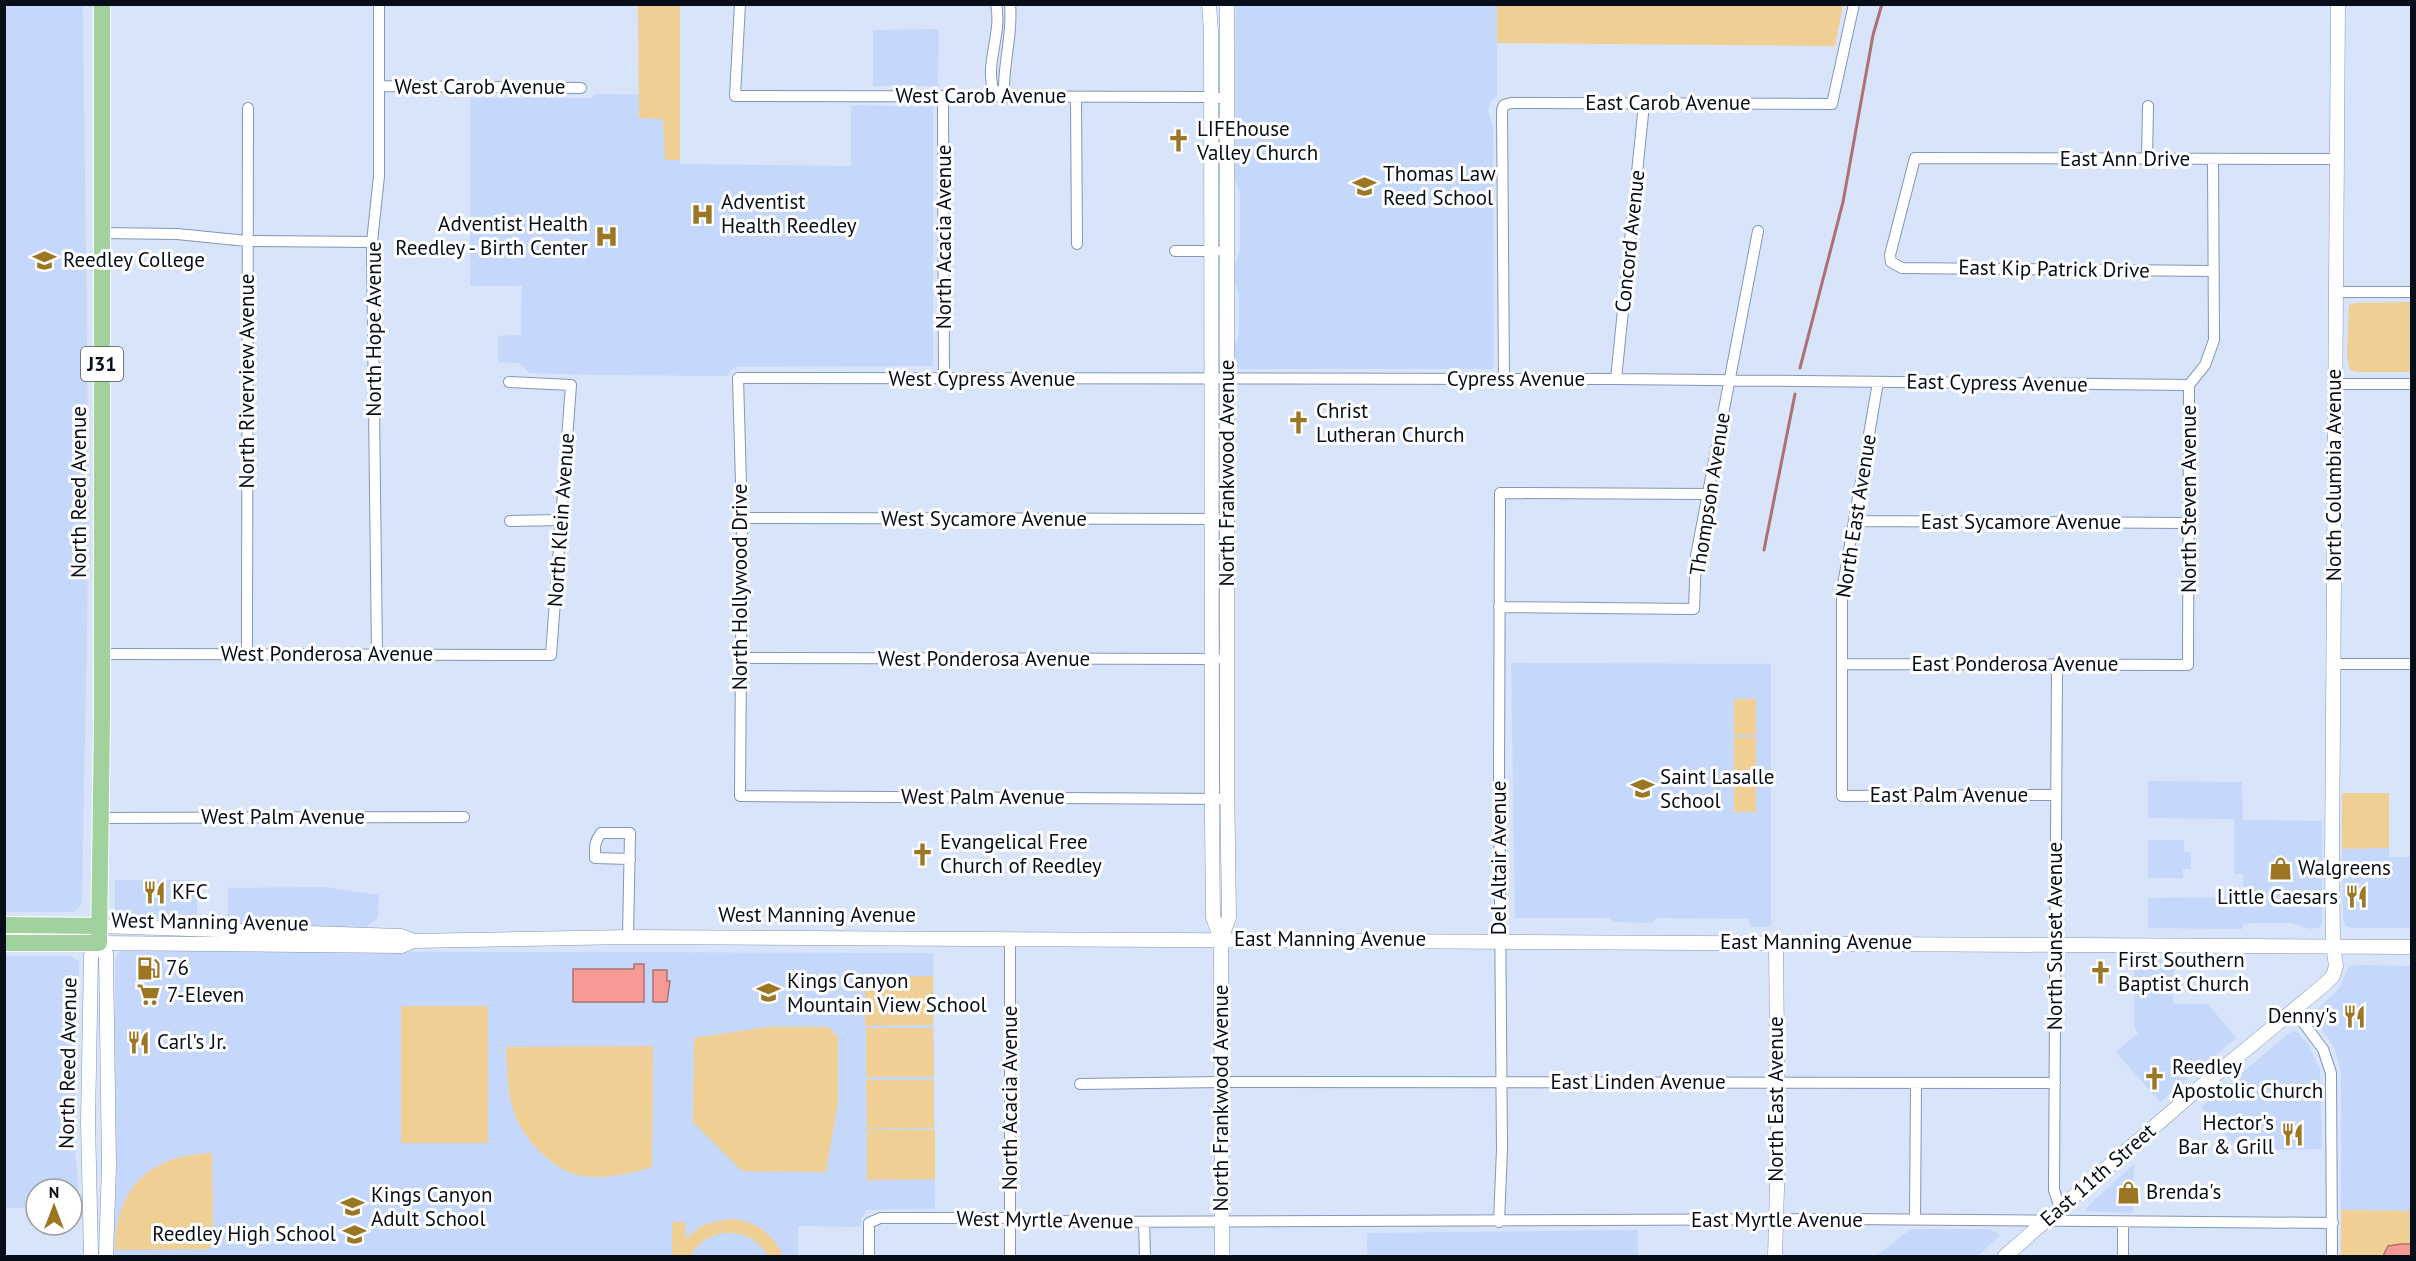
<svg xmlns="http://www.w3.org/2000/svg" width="2416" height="1261" viewBox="0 0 2416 1261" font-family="'PT Sans',sans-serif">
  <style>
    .built { fill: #c5d8fb }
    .green { fill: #efcf94 }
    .water { fill: #f69a96; stroke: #ae7070; stroke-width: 1.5 }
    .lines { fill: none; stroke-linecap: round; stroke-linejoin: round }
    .stream { stroke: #ae7070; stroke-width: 3 }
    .street-casing { stroke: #8496b9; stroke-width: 12 }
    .secondary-casing { stroke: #8496b9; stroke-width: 15 }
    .primary-casing { stroke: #fff; stroke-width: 18 }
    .street { stroke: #fff; stroke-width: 10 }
    .secondary { stroke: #fff; stroke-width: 14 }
    .primary { stroke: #a1d29e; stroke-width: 16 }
    .labels { text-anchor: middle; stroke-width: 6; stroke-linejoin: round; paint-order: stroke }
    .shield { fill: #fff; stroke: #51565e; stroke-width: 1.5 }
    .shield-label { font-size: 20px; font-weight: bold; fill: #070d19 }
    .street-label { font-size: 21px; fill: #070d19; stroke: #fff }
    .poi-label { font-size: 21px; fill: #070d19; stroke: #fff; text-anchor: start }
  </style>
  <rect width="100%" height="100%" fill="#d7e4fa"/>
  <path class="built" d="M4,5H83L89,515L82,904L74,912H5Z
    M1236,5H1497V95L1490,103L1488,110L1493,128L1494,364L1492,369H1242L1236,366L1234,349L1239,333V296L1235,281V266L1240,248V193L1235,180Z
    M939,29L938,86H873V30Z
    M594,94L680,95V164L851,166V105L933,107V366L736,367L730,371L728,376L595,375L530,373L519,363L498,362V336L521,335L522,286H470V98H592Z
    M1511,663L1771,664V927H1750L1749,919L1656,918L1652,923L1613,922L1609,918H1515Z
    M2148,781L2242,782L2243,820L2322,821V924L2320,927L2310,929L2291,923H2252L2244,924L2242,929L2148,928V898L2243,897V874H2234V819L2148,818Z
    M2148,840H2184V852H2191V869H2183V878H2148Z
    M2389,848V857H2411V928H2352L2346,926L2343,919L2342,849Z
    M115,880H194V888H197V919L121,918L115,911Z
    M324,887L379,895L378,918L362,930L228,923V888Z
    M122,951L933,953L935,1209L867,1210L861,1219V1227L798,1226V1256H113L115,965L117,955Z
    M5,956H71L79,962L74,1137L80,1208H72V1189H36V1208H5Z
    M2134,958H2174L2173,1004H2208L2236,1038L2160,1102L2116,1052L2138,1033L2134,1027Z
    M2356,965L2411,966V1211L2341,1210V1071L2335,1049L2313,1016L2315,1011L2339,989L2348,968Z
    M2292,1031L2297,1032L2309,1045L2320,1070L2322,1149L2239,1150L2201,1107Z
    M2134,1164L2133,1213L2087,1211V1207Z
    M1911,1229H1988L1998,1233L1999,1236L1978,1256H1876Z
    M1638,1230V1256H1367V1233Z"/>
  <path class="green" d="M638,5H680V160H665L663,119L639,118Z
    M1497,5V4L1843,5L1835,46L1497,43Z
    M2411,302V372H2356L2349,369L2347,355L2349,305L2356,303Z
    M1734,699H1756V735H1734Z
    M1734,737H1756V774L1734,773Z
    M1734,775L1756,776V812H1734Z
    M2342,793H2389V848L2342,849Z
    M933,976V1025L865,1026V977Z
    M401,1006H488V1143H401Z
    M767,1027H828L838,1037V1103L826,1172L742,1171L693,1122L694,1038Z
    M866,1028H933L934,1077H866Z
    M653,1046L652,1167C629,1174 607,1179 583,1176C555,1173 522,1138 514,1112C507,1091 507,1069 506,1047Z
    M866,1080H934V1128L867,1129Z
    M935,1130V1179L867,1180V1130Z
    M212,1153L213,1242L208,1249L115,1250C116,1187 149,1155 212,1153Z
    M2341,1210L2411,1211V1256H2341Z
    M729,1219C754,1220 773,1233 783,1256H768C750,1225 709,1225 690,1256H672V1222H685L686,1238L703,1225Z"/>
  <path class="water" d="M634,964H644V1002H573V969H634Z
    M653,970H667V981H670L667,1002H653Z
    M2401,1244H2411V1256H2383L2388,1246Z"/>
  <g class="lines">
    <path class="stream" d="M1800,368L1843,202L1873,35L1882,4
      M1764,550L1795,394"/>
    <defs>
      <path id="street" d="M740,4L735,96L1211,97L1227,99
        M996,4C1002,32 987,58 992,85C992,89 997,92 998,96
        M380,86L581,88
        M998,94L1004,88C1004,59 1013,33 1010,4
        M943,96L944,378
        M1076,97L1077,244
        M2147,159L2148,106
        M102,233L177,234L247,241L372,242
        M1175,251H1217
        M2213,271L1902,268L1891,262L1890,255L1915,158L2336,159
        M2335,292H2412
        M1504,379L1502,110L1504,105L1511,103L1832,104L1854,4
        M1616,379L1644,104
        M1878,382L1842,591V796L2055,795
        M2334,384H2412
        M742,518L1217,519
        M510,521L561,520
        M1854,521L2188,523
        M1499,607L1694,609L1696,556L1758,231
        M247,653L248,108
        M102,654L551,655L571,385L509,382
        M377,654L372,242L379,176V4
        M741,658L1217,659
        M2057,663L2054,1190L2060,1208
        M1842,664L2188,665L2189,385L2205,365L2214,340L2213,160
        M2333,664H2412
        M1227,799L740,796L742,518L738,378L1616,379L2189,385
        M102,818L464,817
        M628,937L630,833H601C594,842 595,847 595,858L630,859
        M2293,1009L2323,1049L2331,1073L2332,1256
        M1080,1084L1222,1082L2055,1083
        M1915,1220L1916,1083
        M1144,1222L1145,1256
        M1499,1222L1502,1149L1499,777L1500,493L1708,494
        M869,1256V1223L880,1218H1010L1080,1222L1844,1219L2333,1223
        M1010,1256V939
        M2123,1256V1222"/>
      <path id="secondary" d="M1209,4L1211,31L1212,818L1213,917L1221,939L1222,1256
        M99,926L401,936L413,941L628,937L2412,947
        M1221,939L1229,917L1227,778V4
        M99,943L402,946L413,941
        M99,943L106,954L109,1166L106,1256
        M91,1256L88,1122L91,956L99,943
        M1775,1256L1778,1153L1776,942
        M2005,1256L2192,1094L2325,984L2333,976L2336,966L2333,945L2332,862L2338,4"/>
      <path id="primary" d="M4,925L99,926
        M4,943H99L102,721V4"/>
    </defs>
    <use href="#street" class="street-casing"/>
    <use href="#secondary" class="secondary-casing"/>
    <use href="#primary" class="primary-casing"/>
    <use href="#street" class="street"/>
    <use href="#secondary" class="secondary"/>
    <use href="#primary" class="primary"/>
  </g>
  <defs>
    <symbol id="church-bare" viewBox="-9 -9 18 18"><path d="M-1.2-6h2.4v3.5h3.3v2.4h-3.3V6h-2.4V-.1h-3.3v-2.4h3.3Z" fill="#9d7623" stroke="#fff" stroke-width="2.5" paint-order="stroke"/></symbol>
    <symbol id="school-bare" viewBox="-9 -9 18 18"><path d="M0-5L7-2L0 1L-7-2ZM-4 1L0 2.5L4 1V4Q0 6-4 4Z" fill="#9d7623" stroke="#fff" stroke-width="2.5" paint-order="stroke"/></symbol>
    <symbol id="hospital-bare" viewBox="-9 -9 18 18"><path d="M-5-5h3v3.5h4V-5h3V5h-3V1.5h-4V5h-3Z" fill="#9d7623" stroke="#fff" stroke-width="2.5" paint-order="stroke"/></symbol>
    <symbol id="university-bare" viewBox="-9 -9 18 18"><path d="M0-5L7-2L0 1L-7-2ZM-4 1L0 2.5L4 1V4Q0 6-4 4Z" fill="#9d7623" stroke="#fff" stroke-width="2.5" paint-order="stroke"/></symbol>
    <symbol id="shop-bare" viewBox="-9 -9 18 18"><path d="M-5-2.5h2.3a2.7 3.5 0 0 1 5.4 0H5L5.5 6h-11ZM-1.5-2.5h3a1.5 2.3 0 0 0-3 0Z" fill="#9d7623" stroke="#fff" stroke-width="2.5" paint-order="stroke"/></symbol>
    <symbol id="restaurant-bare" viewBox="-9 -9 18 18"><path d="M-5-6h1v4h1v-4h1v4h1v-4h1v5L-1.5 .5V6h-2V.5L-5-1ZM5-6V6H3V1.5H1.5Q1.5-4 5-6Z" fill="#9d7623" stroke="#fff" stroke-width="2.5" paint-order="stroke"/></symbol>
    <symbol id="fuel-bare" viewBox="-9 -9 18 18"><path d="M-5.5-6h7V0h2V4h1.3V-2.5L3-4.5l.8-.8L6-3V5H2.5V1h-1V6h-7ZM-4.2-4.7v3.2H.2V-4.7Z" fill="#9d7623" stroke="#fff" stroke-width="2.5" paint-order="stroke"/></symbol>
    <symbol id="supermarket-bare" viewBox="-9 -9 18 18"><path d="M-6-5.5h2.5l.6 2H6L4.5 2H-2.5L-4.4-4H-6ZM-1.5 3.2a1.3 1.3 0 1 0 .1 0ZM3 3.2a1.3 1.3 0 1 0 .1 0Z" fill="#9d7623" stroke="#fff" stroke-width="2.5" paint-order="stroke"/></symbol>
  </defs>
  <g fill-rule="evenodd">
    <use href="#church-bare" x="1162" y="124" width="33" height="33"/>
    <use href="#school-bare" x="1348" y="170" width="33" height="33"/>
    <use href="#hospital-bare" x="686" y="198" width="33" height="33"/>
    <use href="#hospital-bare" x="590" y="220" width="33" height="33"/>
    <use href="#university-bare" x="28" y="244" width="33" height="33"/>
    <use href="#church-bare" x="1282" y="406" width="33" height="33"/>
    <use href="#school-bare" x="1626" y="772" width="33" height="33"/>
    <use href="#church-bare" x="906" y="838" width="33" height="33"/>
    <use href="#shop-bare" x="2264" y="852" width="33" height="33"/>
    <use href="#restaurant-bare" x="138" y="876" width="33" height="33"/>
    <use href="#restaurant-bare" x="2340" y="880" width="33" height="33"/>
    <use href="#fuel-bare" x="132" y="952" width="33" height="33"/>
    <use href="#church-bare" x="2084" y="956" width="33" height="33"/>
    <use href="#school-bare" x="752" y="976" width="33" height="33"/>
    <use href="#supermarket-bare" x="132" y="978" width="33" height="33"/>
    <use href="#restaurant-bare" x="2338" y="1000" width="33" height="33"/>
    <use href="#restaurant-bare" x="122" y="1026" width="33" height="33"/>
    <use href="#church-bare" x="2138" y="1062" width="33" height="33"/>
    <use href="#restaurant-bare" x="2276" y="1118" width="33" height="33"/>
    <use href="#shop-bare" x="2112" y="1176" width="33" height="33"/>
    <use href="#school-bare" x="336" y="1190" width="33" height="33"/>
    <use href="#school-bare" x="338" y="1218" width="33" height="33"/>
  </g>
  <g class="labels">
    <rect class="shield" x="81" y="347" width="42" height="34" rx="4.5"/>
    <g class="shield-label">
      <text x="102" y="371">J31</text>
    </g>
    <g class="street-label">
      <text x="480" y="94">West Carob Avenue</text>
      <text x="981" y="103">West Carob Avenue</text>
      <text x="1668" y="110">East Carob Avenue</text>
      <text x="2125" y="166">East Ann Drive</text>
      <text transform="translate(944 237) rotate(-90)" y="7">North Acacia Avenue</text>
      <text transform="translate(1630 241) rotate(-84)" y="7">Concord Avenue</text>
      <text transform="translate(2054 269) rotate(1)" y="7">East Kip Patrick Drive</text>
      <text transform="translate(374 329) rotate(-90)" y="7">North Hope Avenue</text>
      <text x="982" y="386">West Cypress Avenue</text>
      <text x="1516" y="386">Cypress Avenue</text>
      <text transform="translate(247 381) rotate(-90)" y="7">North Riverview Avenue</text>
      <text transform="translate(1997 383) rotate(1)" y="7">East Cypress Avenue</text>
      <text transform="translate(1227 473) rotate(-90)" y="7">North Frankwood Avenue</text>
      <text transform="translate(2334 475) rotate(-90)" y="7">North Columbia Avenue</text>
      <text transform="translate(79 492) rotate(-90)" y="7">North Reed Avenue</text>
      <text transform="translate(1710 494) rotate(-81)" y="7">Thompson Avenue</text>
      <text transform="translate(2189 499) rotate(-90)" y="7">North Steven Avenue</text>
      <text transform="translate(1856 516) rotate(-81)" y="7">North East Avenue</text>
      <text x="984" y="526">West Sycamore Avenue</text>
      <text transform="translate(561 520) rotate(-86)" y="7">North Klein Avenue</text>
      <text x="2021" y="529">East Sycamore Avenue</text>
      <text transform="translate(740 587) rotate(-90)" y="7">North Hollywood Drive</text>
      <text x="327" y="661">West Ponderosa Avenue</text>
      <text x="984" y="666">West Ponderosa Avenue</text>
      <text x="2015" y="671">East Ponderosa Avenue</text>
      <text x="1949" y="802">East Palm Avenue</text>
      <text x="983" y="804">West Palm Avenue</text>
      <text x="283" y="824">West Palm Avenue</text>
      <text transform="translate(1499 858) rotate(-90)" y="7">Del Altair Avenue</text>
      <text x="817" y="922">West Manning Avenue</text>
      <text transform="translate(210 922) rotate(1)" y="7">West Manning Avenue</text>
      <text transform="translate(2055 936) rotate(-90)" y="7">North Sunset Avenue</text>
      <text x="1330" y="946">East Manning Avenue</text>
      <text x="1816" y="949">East Manning Avenue</text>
      <text transform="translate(68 1063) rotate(-89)" y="7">North Reed Avenue</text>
      <text x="1638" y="1089">East Linden Avenue</text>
      <text transform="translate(1010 1098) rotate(-90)" y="7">North Acacia Avenue</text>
      <text transform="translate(1221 1098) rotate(-90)" y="7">North Frankwood Avenue</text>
      <text transform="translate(1776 1099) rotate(-90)" y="7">North East Avenue</text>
      <text transform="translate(2098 1175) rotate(-41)" y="7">East 11th Street</text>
      <text transform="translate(1045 1220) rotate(1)" y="7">West Myrtle Avenue</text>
      <text x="1777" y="1227">East Myrtle Avenue</text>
    </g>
    <g class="poi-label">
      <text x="1197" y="136">LIFEhouse<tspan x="1197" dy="24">Valley Church</tspan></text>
      <text x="1383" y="181">Thomas Law<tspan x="1383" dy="24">Reed School</tspan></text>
      <text x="721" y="209">Adventist<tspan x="721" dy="24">Health Reedley</tspan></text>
      <text x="588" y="231" text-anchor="end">Adventist Health<tspan x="588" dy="24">Reedley - Birth Center</tspan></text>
      <text x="63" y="267">Reedley College</text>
      <text x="1316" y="418">Christ<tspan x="1316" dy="24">Lutheran Church</tspan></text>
      <text x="1660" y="784">Saint Lasalle<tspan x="1660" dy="24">School</tspan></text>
      <text x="940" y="849">Evangelical Free<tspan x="940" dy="24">Church of Reedley</tspan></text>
      <text x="2298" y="875">Walgreens</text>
      <text x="172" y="899">KFC</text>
      <text x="2338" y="904" text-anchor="end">Little Caesars</text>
      <text x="2118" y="967">First Southern<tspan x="2118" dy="24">Baptist Church</tspan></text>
      <text x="166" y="975">76</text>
      <text x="787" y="988">Kings Canyon<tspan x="787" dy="24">Mountain View School</tspan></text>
      <text x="167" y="1002">7-Eleven</text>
      <text x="2337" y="1023" text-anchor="end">Denny's</text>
      <text x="157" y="1049">Carl's Jr.</text>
      <text x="2172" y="1074">Reedley<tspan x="2172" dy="24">Apostolic Church</tspan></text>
      <text x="2274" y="1130" text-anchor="end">Hector's<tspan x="2274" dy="24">Bar &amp; Grill</tspan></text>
      <text x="2146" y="1199">Brenda's</text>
      <text x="371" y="1202">Kings Canyon<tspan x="371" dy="24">Adult School</tspan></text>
      <text x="336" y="1241" text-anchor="end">Reedley High School</text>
    </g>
  </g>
  <rect width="2416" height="1261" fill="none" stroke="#070d19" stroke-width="12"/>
  <g transform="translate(54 1207)"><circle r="28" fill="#ffffff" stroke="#9c9ea3" stroke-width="1.5"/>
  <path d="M0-4.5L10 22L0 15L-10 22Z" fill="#9d7623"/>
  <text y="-9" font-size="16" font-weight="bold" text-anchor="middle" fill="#070d19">N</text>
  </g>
</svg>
